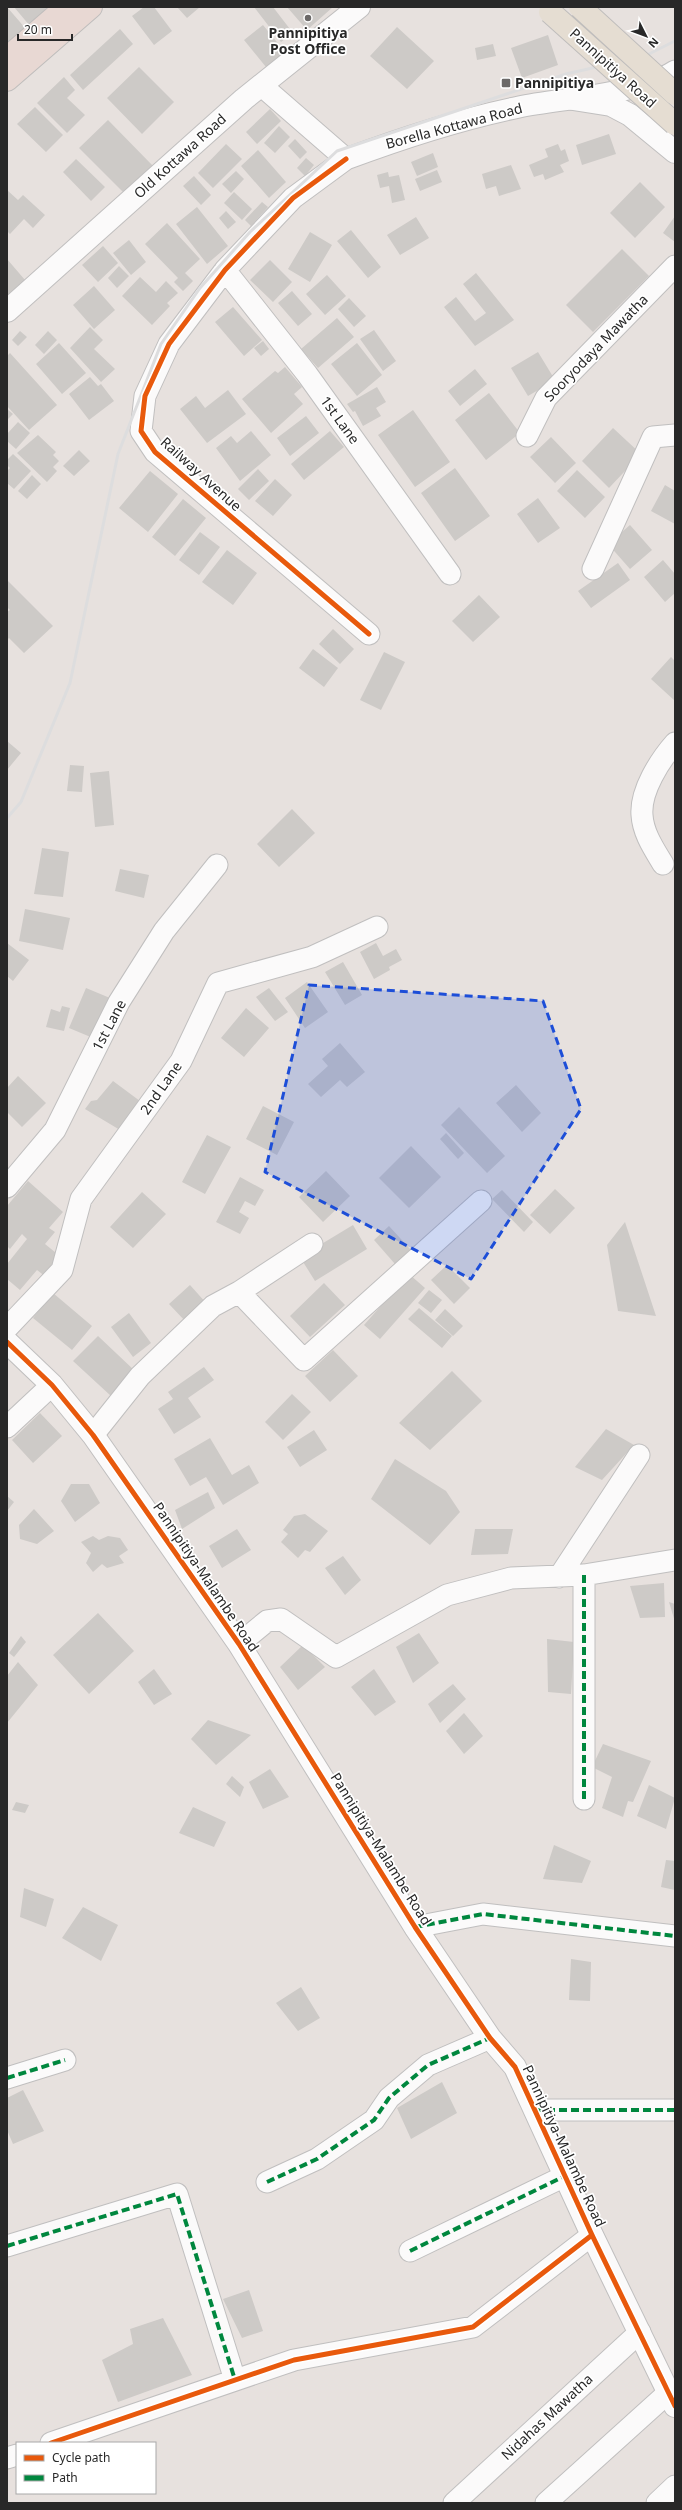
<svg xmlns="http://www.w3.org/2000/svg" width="682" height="2510" viewBox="0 0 682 2510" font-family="'Noto Sans',sans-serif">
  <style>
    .building { fill: #cdcac7 }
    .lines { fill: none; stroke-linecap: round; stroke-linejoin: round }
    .street-casing { stroke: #c0bfbf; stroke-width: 23 }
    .secondary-casing { stroke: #c0bfbf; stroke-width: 24 }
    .highway-casing { stroke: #bfbdbc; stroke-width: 24 }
    .street { stroke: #fbfafa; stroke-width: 21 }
    .secondary { stroke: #fbfafa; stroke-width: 22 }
    .highway { stroke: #e8d8d3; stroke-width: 22 }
    .rail { stroke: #ddddde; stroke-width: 3 }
    .primary-bridge-casing { stroke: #bfbdbc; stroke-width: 24; stroke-linecap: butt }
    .primary-bridge { stroke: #e5ddd2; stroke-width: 22 }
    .quiet { stroke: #00873e; stroke-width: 4; stroke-dasharray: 8 4; stroke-linecap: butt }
    .cycleway-casing { stroke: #fff; stroke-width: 8 }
    .cycleway { stroke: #e8590c; stroke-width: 5 }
    .marked { fill: #1d4ed8; fill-opacity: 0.2; stroke: #1d4ed8; stroke-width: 3; stroke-dasharray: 8 5; stroke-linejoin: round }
    .poi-dot { fill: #6b6968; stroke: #fff; stroke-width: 1.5 }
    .labels { text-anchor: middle; stroke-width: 3.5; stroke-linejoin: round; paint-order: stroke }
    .poi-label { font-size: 14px; font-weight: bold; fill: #282828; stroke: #fff }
    .street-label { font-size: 14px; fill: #282828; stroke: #fff }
  </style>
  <rect width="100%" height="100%" fill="#e7e1de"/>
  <path class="building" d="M7,7L26,29L7,46Z
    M14,7H53L30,26Z
    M144,7H154L172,31L154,45L132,16Z
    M177,7H200L187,18Z
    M254,7H273L293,33L281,42Z
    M287,7H333L307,30Z
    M263,25L285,52L266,67L244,40Z
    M397,27L434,61L407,89L370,56Z
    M120,29L133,44L83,90L70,75Z
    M548,35L558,65L522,78L511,48Z
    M493,44L496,56L477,60L475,48Z
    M139,67L174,102L142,134L107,98Z
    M64,77L75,90L67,98L85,115L67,133L37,103Z
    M35,107L63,135L46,152L17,124Z
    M270,109L281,121L257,144L246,132Z
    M108,120L153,166L125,194L79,148Z
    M279,126L290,137L275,153L264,143Z
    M609,134L616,154L582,165L576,145Z
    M295,139L307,152L300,159L288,146Z
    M226,144L242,159L213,188L198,173Z
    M558,144L561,151L565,149L569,161L560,165L564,172L545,180L543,174L534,177L529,165L548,157L545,149Z
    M258,150L286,182L269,198L241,166Z
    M433,153L438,167L417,176L411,162Z
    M306,158L314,165L305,176L297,168Z
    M76,159L105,187L91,201L63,172Z
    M511,165L521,189L499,196L496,186L486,189L482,174Z
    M437,170L442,182L420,191L415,179Z
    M236,171L244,179L231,193L222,184Z
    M388,172L389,177L399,175L405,200L392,203L389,186L380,188L377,175Z
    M194,176L211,195L201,205L183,186Z
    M640,182L665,207L635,238L610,213Z
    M7,190L18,200L23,195L45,215L33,228L24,219L10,234L7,231Z
    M234,192L252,209L242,220L224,203Z
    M262,202L268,207L251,226L245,220Z
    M197,207L228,246L207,264L176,224Z
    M226,211L236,222L228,229L219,218Z
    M675,216V242L663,233Z
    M416,217L429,238L400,255L387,235Z
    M167,223L200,259L185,273L193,281L183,291L174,282L178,278L145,244Z
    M351,230L381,267L368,278L337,241Z
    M310,232L332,245L310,282L288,269Z
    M129,240L146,262L131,275L113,253Z
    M103,246L118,263L98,282L82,265Z
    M622,249L649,276L593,332L566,305Z
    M7,259L25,280L8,295L7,294Z
    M270,260L292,282L273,302L250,280Z
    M119,266L129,276L117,288L108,278Z
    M476,273L514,320L475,346L444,307L456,297L475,321L486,313L463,284Z
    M327,275L346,296L325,315L306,294Z
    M140,277L156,292L166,281L178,293L167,303L170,306L152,325L122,296Z
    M94,286L115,310L94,329L73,305Z
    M292,291L312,314L298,326L278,303Z
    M349,298L366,316L354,327L338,309Z
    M233,307L262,340L244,356L215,322Z
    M337,318L354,337L318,368L301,349Z
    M90,327L103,340L94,349L115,369L101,382L70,348Z
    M374,330L396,361L383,371L360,339Z
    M20,331L27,337L18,346L12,340Z
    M48,331L57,340L44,354L35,345Z
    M263,341L269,349L261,356L254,348Z
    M59,343L86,373L62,394L36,364Z
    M357,343L382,375L357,396L331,364Z
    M538,352L555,380L528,396L511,368Z
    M10,353L57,405L29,430L7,406V356Z
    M285,367L302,387L294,394L303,404L271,433L242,399L275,371L278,373Z
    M475,369L487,384L460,406L448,391Z
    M90,377L98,386L101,384L114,401L89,420L69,394Z
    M377,387L386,402L376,408L381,416L363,426L355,411L353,412L347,404Z
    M228,390L246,414L207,443L180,409L196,396L205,408Z
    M489,393L520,433L486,460L455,420Z
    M7,409L13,414L7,420Z
    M413,410L450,462L415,487L378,435Z
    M306,416L319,433L290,456L277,438Z
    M18,422L30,433L16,449L7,441V434Z
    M613,428L641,454L609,488L582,461Z
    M251,431L271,455L240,481L216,448L231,436L237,443Z
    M330,431L344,447L304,480L291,464Z
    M38,435L56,452L53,455L59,461L53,467L57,471L47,482L17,453Z
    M551,437L576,463L555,483L530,457Z
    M79,450L90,461L74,476L63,466Z
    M13,454L31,471L14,489L7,483V471L10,468L7,465V460Z
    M455,468L490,516L455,541L421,493Z
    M258,469L269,481L249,500L238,489Z
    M577,470L605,497L585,518L557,491Z
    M150,471L178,494L148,532L119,508Z
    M32,475L41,484L27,499L18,491Z
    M275,479L292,495L273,516L255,501Z
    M665,485L675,491V524L651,511Z
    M538,498L560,528L538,543L517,514Z
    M183,499L206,518L175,556L152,537Z
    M630,525L652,550L630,569L608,544Z
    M200,532L220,547L199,575L179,560Z
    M227,550L257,573L233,605L202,582Z
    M663,560L675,574V593L665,602L644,577Z
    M618,563L630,580L591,608L578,591Z
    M7,580L53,626L24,653L9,638L7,640V612L10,610L7,607Z
    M479,595L500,617L473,642L452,621Z
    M333,629L354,649L340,664L319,644Z
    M313,649L338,668L324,687L299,668Z
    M384,652L405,662L381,710L360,700Z
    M671,657L675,661V701L651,679Z
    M7,741L21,753L7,770Z
    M70,765L84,766L82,792L67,791Z
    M109,771L114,825L95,827L90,773Z
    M292,809L315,833L279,867L257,844Z
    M42,848L69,852L63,897L34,894Z
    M120,869L149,875L144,898L115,891Z
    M25,909L70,918L63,950L19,941Z
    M7,943L29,960L13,981L7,976Z
    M376,943L383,956L396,949L402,960L389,967L390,970L374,979L360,952Z
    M343,962L362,995L345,1005L325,972Z
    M307,982L328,1012L305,1028L285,998Z
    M86,988L110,998L93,1038L69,1028Z
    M269,988L288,1012L275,1021L256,997Z
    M62,1006L70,1008L64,1031L46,1027L51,1009L60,1012Z
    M246,1008L269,1028L244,1057L221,1038Z
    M340,1043L365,1072L347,1087L340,1080L321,1097L308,1084L328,1066L322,1059Z
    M18,1076L46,1103L22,1127L7,1112V1088Z
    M113,1081L144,1104L125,1133L85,1109L91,1101L97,1100Z
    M516,1085L541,1113L522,1132L496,1103Z
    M263,1106L294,1122L277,1155L246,1139Z
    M459,1107L505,1156L487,1173L441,1125Z
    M446,1133L464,1153L458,1159L440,1139Z
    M207,1135L231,1147L205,1194L182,1182Z
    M411,1146L441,1177L409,1208L379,1178Z
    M326,1171L350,1196L323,1222L299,1197Z
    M240,1177L264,1190L255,1206L245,1201L239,1212L249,1218L240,1234L216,1222Z
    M28,1181L63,1212L49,1228L55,1232L45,1244L61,1257L46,1277L37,1270L20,1290L7,1279V1264L27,1239L22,1234L10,1249L7,1246V1206Z
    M555,1189L575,1208L550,1234L530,1215Z
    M502,1190L533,1222L524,1232L492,1199Z
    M142,1192L166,1214L133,1248L110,1227Z
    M625,1222L656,1316L618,1311L607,1245Z
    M353,1225L367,1249L315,1281L300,1257Z
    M389,1226L411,1250L395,1264L374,1240Z
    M447,1265L470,1288L454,1304L431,1280Z
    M409,1274L425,1288L380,1339L364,1325Z
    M324,1283L345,1305L310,1337L290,1316Z
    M190,1285L207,1304L186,1322L169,1304Z
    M429,1290L442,1300L431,1313L418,1303Z
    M53,1293L92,1326L72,1350L33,1318Z
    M419,1308L452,1336L442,1348L408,1319Z
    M445,1309L463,1326L453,1336L435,1320Z
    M129,1313L151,1343L133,1357L111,1327Z
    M98,1336L135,1371L111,1396L73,1361Z
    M333,1350L358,1376L330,1402L305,1376Z
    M204,1367L214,1380L188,1398L201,1417L174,1434L158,1409L173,1399L168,1392Z
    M452,1371L482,1401L430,1450L399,1423Z
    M292,1394L311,1412L283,1440L265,1422Z
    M40,1413L62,1436L33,1463L12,1440Z
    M606,1429L634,1445L602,1480L575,1467Z
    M314,1430L327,1450L300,1467L287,1447Z
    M210,1438L232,1475L249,1465L259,1483L223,1505L206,1477L190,1486L174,1459Z
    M395,1459L446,1491L460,1512L430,1545L371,1499Z
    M71,1484H89L100,1503L75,1522L61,1501Z
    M208,1492L215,1508L182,1529L175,1510Z
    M7,1496L14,1502L7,1511Z
    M34,1509L54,1531L37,1544L20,1539L19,1525Z
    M305,1514L328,1531L310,1552L305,1550L298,1558L281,1542L288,1534L283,1530L294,1516Z
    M237,1529L251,1550L222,1568L209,1546Z
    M475,1529H513L508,1554L471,1555Z
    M93,1536L99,1540L108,1536L120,1538L128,1550L119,1556L124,1563L107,1568L102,1564L93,1572L86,1563L91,1553L81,1542Z
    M343,1556L361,1580L345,1595L325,1568Z
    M664,1583L665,1617L640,1618L630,1586Z
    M669,1602L675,1604V1622Z
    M98,1613L134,1651L89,1694L53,1655Z
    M419,1633L439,1663L413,1683L396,1647Z
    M21,1636L26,1642L14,1657L9,1653Z
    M547,1639L574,1642L571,1694L548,1692Z
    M303,1645L325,1667L298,1690L280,1667Z
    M18,1662L38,1685L7,1723V1676Z
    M154,1669L172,1694L154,1705L138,1682Z
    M374,1669L396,1702L375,1716L351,1687Z
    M453,1684L466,1699L440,1723L428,1704Z
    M464,1713L483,1736L464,1754L446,1731Z
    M208,1720L251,1735L216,1765L191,1739Z
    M603,1744L651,1761L633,1802L628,1801L623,1817L602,1808L612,1777L592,1767Z
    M270,1769L289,1797L263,1809L249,1782Z
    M232,1776L244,1787L240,1797L226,1784Z
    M649,1785L675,1798L666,1829L637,1816Z
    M16,1802L29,1805L25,1813L12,1810Z
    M193,1807L226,1822L214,1847L179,1833Z
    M554,1845L591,1861L582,1883L543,1879Z
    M666,1860L675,1861V1890L661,1887Z
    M24,1888L54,1899L46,1927L20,1917Z
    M83,1907L118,1925L101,1961L62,1938Z
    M571,1959L591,1962L590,2001L569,2000Z
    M301,1987L320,2018L298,2031L276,2003Z
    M442,2082L457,2113L411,2139L397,2108Z
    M23,2090L44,2131L13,2144L7,2130V2098Z
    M249,2290L263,2331L242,2338L223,2299Z
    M163,2318L192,2375L118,2402L102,2360L133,2344L130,2329Z"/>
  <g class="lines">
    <defs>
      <path id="street" d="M262,86L346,159C402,138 461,119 519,107C563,98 638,95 675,71
        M346,159L293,198L225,270L169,344L145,396L141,431L155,452L369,634
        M225,270L307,374L450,574
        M527,436L546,398L675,266
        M593,569L653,437L675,435
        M663,864C654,849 643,833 642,815C640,791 660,760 675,743
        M7,1187L55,1130L119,1002L164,931L217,865
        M239,1292L304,1360L481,1201
        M7,1328L62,1270L81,1199L181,1061L218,983L312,957L377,927
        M7,1427L52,1385
        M93,1435L140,1376L213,1306L239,1292L312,1244
        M559,1577L639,1455
        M239,1644L267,1621L281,1619L336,1657L447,1595L511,1578L584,1575L675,1560
        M584,1799V1575
        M415,1927L483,1914L675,1936
        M7,2078L65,2060
        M535,2110H675
        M267,2182L317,2159L374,2120L389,2098L428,2065L490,2038
        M7,2246L177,2194L235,2380
        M410,2251L565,2176
        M51,2443L294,2360L473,2327L592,2235
        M7,2458L17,2455
        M454,2503L640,2332
        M546,2503L669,2392
        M657,2503L675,2486"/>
      <path id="secondary" d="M573,99L611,105L630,115L675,152
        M7,311L244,99L359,7
        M7,1342L52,1385L93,1435L239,1644L415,1927L490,2038L515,2067L592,2235L675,2406"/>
      <path id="highway" d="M7,58L66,7
        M7,80L91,7"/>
    </defs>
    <use href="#street" class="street-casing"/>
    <use href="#secondary" class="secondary-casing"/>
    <use href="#highway" class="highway-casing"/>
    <use href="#street" class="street"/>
    <use href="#secondary" class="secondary"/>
    <use href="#highway" class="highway"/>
    <path class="rail" d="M7,818L21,802L70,683L118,454L161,344L200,288L250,232L337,151L566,74L645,56L675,41"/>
    <defs>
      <path id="primary-bridge" d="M580,7L675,94
        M550,12L675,124"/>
    </defs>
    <use href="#primary-bridge" class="primary-bridge-casing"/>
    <use href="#primary-bridge" class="primary-bridge"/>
    <path class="quiet" d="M584,1799V1575
      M415,1927L483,1914L675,1936
      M7,2078L65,2060
      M535,2110H675
      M267,2182L317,2159L374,2120L389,2098L428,2065L490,2038
      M7,2246L177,2194L235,2380
      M410,2251L565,2176"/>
    <defs>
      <path id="cycleway" d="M346,159L293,198L225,270L169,344L145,396L141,431L155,452L369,634
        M7,1342L52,1385L93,1435L239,1644L415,1927L490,2038L515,2067L592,2235L675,2406
        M51,2443L294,2360L473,2327L592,2235"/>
    </defs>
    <use href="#cycleway" class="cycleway-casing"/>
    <use href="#cycleway" class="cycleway"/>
  </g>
  <path class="marked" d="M309,985L543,1001L581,1109L471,1279L265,1172Z"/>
  <g class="poi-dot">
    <circle cx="308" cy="18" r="4"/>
    <rect x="501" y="78" width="10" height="10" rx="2"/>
  </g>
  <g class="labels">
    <g class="poi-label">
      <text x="308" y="38">Pannipitiya<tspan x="308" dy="16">Post Office</tspan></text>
      <text x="515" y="88" text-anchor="start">Pannipitiya</text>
    </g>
    <g class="street-label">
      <text transform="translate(613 68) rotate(42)" y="5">Pannipitiya Road</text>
      <text transform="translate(454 126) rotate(-15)" y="5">Borella Kottawa Road</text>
      <text transform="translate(180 156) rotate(-42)" y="5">Old Kottawa Road</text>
      <text transform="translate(596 348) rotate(-46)" y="5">Sooryodaya Mawatha</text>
      <text transform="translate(340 420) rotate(54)" y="5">1st Lane</text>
      <text transform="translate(201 474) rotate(42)" y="5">Railway Avenue</text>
      <text transform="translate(109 1025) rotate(-62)" y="5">1st Lane</text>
      <text transform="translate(161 1088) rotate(-55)" y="5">2nd Lane</text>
      <text transform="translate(206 1577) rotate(56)" y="5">Pannipitiya-Malambe Road</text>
      <text transform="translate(381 1849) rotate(58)" y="5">Pannipitiya-Malambe Road</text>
      <text transform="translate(564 2146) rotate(65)" y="5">Pannipitiya-Malambe Road</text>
      <text transform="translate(547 2417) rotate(-43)" y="5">Nidahas Mawatha</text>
    </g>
  </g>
  <rect width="682" height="2510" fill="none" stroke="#282828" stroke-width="16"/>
  <rect x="16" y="2442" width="140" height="52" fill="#ffffff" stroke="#a9a9a9"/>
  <rect x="24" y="2455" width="20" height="6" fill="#e8590c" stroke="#a9a9a9"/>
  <text x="52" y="2462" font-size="12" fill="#282828">Cycle path</text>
  <rect x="24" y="2475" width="20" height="6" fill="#00873e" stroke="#a9a9a9"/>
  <text x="52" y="2482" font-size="12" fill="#282828">Path</text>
  <g transform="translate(646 36) rotate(132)" stroke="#ffffff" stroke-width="3" paint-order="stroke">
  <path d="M0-3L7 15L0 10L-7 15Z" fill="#282828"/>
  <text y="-6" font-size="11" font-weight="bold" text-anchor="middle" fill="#282828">N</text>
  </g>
  <path d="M18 34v6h54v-6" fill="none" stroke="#282828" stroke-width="2"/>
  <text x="24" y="34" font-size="12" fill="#282828" stroke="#ffffff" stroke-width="3" paint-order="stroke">20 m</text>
</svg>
